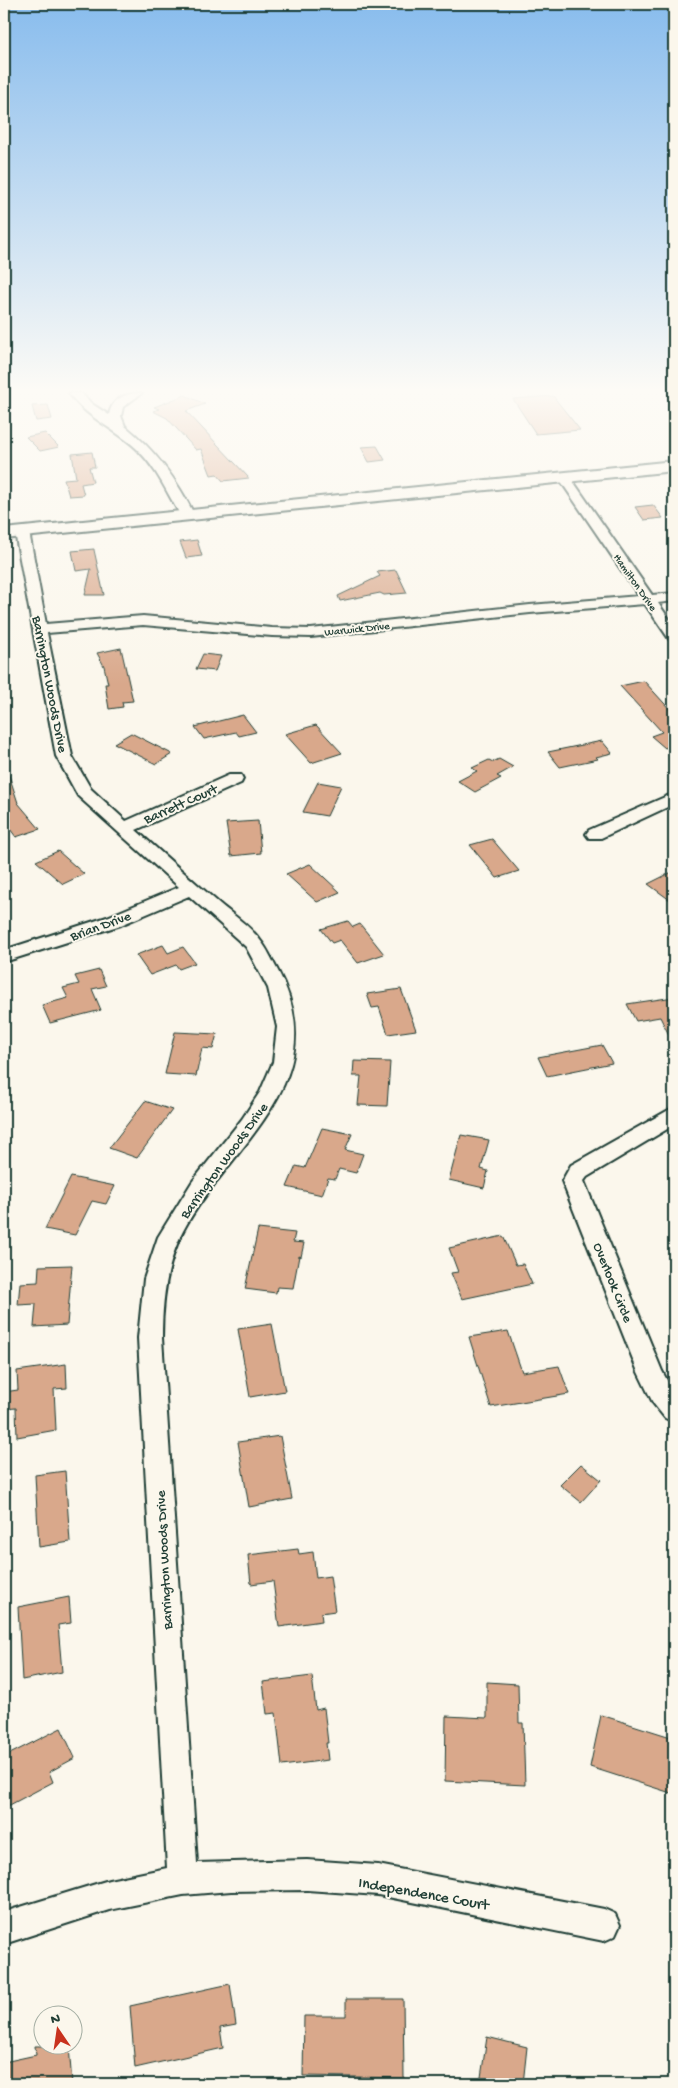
<svg xmlns="http://www.w3.org/2000/svg" width="678" height="2088" viewBox="0 0 678 2088" font-family="'Gochi Hand',sans-serif">
  <style>
    .building { fill: #d9a88b; stroke: #1f3d34 }
    .lines { fill: none; stroke-linecap: round; stroke-linejoin: round }
    .minor-casing { stroke: #1f3d34; stroke-width: 4 }
    .tertiary-casing { stroke: #1f3d34; stroke-width: 4 }
    .minor { fill: #fbf7ec; fill-rule: evenodd }
    .tertiary { fill: #fbf7ec; fill-rule: evenodd }
    .labels { text-anchor: middle; stroke-width: 4; stroke-linejoin: round; paint-order: stroke }
    .far-street-label { font-size: 11px; fill: #1f3d34; stroke: #fbf7ec }
    .street-label { font-size: 14px; fill: #1f3d34; stroke: #fbf7ec }
    .near-street-label { font-size: 16px; fill: #1f3d34; stroke: #fbf7ec }
  </style>
  <rect width="100%" height="100%" fill="#fbf7ec"/>
  <filter id="ink" filterUnits="userSpaceOnUse"><feTurbulence type="fractalNoise" baseFrequency=".02" numOctaves="2"/><feDisplacementMap in="SourceGraphic" scale="10" xChannelSelector="R" yChannelSelector="G"/><feConvolveMatrix kernelMatrix="1 2 1 2 8 2 1 2 1" color-interpolation-filters="sRGB"/></filter>
  <g filter="url(#ink)">
    <path class="building" d="M185,395L205,404L186,411L249,478L223,481L217,474L211,475L201,449L196,450L167,418L153,411L159,409L154,407Z
      M553,396L580,430L536,434L513,399Z
      M48,405L52,419L36,421L32,406Z
      M45,433L59,447L40,451L26,437Z
      M377,446L385,460L369,462L361,447Z
      M92,452L95,467H89L93,482L81,484L84,495L69,496L64,479L76,478L72,454Z
      M653,505L663,518L644,520L635,507Z
      M197,540L202,556L186,558L180,542Z
      M94,549V550L104,595H85L91,569L76,571L72,551Z
      M396,570L407,593L384,595L380,593L340,601L338,596L380,576L377,572Z
      M121,648L133,701L122,702L123,707L109,709L105,684H108L104,666L97,653Z
      M203,654L221,656L215,671L196,669Z
      M644,681L674,714V745L665,748L651,736L662,732L620,686Z
      M243,715L256,732L239,736L236,732L204,739L195,727Z
      M316,725L342,753L311,763L285,734Z
      M131,733L172,754L156,764L114,743Z
      M602,741L612,753L596,757L598,759L560,767L548,752Z
      M499,759L513,767L497,776L501,778L475,792L458,781L477,771L472,768L489,760L493,762Z
      M7,769L18,803L40,829L16,837L4,821V770Z
      M318,782L341,786L327,816L303,812Z
      M258,821L261,853L231,856L226,823Z
      M492,839L519,871L497,878L470,845Z
      M58,851L84,874L63,884L36,861Z
      M310,864L340,892L317,902L286,874Z
      M674,871V903L648,884Z
      M348,921L353,927L360,924L384,954L358,963L340,940L332,943L321,929Z
      M163,945L168,953L183,947L195,963L179,969L176,965L150,975L136,955Z
      M99,970L106,986L92,989L101,1010L50,1023L42,1005L68,998L63,988L79,984L75,976Z
      M401,989L416,1030L388,1034L379,1007L372,1008L367,994Z
      M674,997V1045L660,1017L636,1021L627,1004Z
      M175,1032L217,1034L213,1049L202,1048L196,1076L165,1074Z
      M602,1045L612,1063L547,1076L538,1057Z
      M354,1061L390,1062L387,1106L358,1105L361,1076H353Z
      M145,1101L172,1110L137,1158L109,1148Z
      M322,1128L352,1134L345,1150L363,1154L356,1173L339,1169L335,1179L328,1178L322,1195L287,1187L296,1166L305,1168Z
      M461,1135L489,1140L481,1169L488,1171L484,1188L449,1180Z
      M71,1177L115,1186L106,1204L92,1201L75,1235L45,1229Z
      M258,1229L295,1233L293,1242L304,1243L301,1257L299,1256L293,1288L277,1287L276,1293L245,1289Z
      M503,1236L516,1265L523,1264L532,1284L462,1299L451,1273L458,1272L449,1248Z
      M72,1265L67,1325L34,1327L36,1304L18,1305L20,1283L38,1282L39,1266Z
      M272,1324L285,1391L250,1397L238,1329Z
      M508,1331L522,1372L559,1366L569,1394L491,1407L469,1337Z
      M66,1364L67,1388L54,1389L56,1430L17,1437L16,1408L4,1409V1392L18,1390L17,1371Z
      M280,1436L292,1499L249,1507L238,1442Z
      M581,1464L601,1480L581,1502L560,1485Z
      M65,1471L70,1542L39,1547L35,1475Z
      M298,1549L299,1554L313,1552L316,1578L330,1576L335,1611L321,1613L322,1621L279,1627L273,1581L251,1584L248,1555Z
      M69,1597L71,1623L58,1625L62,1672L22,1680L18,1607Z
      M312,1676L316,1710L324,1708L328,1743H326L328,1760L282,1766L276,1713L267,1714L263,1682Z
      M487,1682L518,1684L519,1723H523L525,1785L445,1781L446,1716L487,1718Z
      M601,1715L674,1738V1794L590,1767Z
      M61,1728L75,1758L49,1772L53,1782L4,1808V1757Z
      M230,1984L236,2025L220,2028L223,2048L135,2068L130,2006Z
      M346,1999H403L404,2078L303,2076L304,2016H346Z
      M487,2037L527,2047L523,2084H480Z
      M35,2046H69L72,2084H4V2062L36,2055Z"/>
    <g class="lines">
      <defs>
        <path id="minor" d="M69,393H81L92,404L109,415C112,398 126,393 142,393L123,407L121,416L125,426C156,451 177,480 195,516L193,519H183C167,494 159,471 137,449C116,429 85,417 69,393Z
          M564,473L568,474L652,595L674,593V601L658,603L674,626V640L669,639L645,604L530,613L311,637L272,636L143,625L47,633L72,756L91,789L126,821L229,775H241L243,779L241,783L136,830C164,855 192,880 220,904C233,915 250,926 260,940C267,948 272,960 277,969C338,1081 230,1144 183,1231C166,1264 162,1302 162,1338L197,1863L307,1860L378,1865L604,1909L615,1914L620,1925L615,1936L604,1941L378,1895L307,1890L231,1891L183,1895L109,1910L4,1944V1912L109,1880L167,1868L138,1338L144,1279L158,1237L192,1182L242,1119L260,1092L273,1062L277,1027L268,988L246,947L189,896L121,925L4,962V950L107,917L179,887L78,796L56,756L15,532L22,528L29,532L46,624L143,616L272,628L311,629L530,605L639,596L558,477Z
          M674,793V804L601,838H589L586,834L589,830Z
          M674,1107V1125L587,1177L584,1181L662,1371L674,1393V1422L665,1418L653,1403L638,1372L562,1181L571,1165Z"/>
        <path id="tertiary" d="M674,461V471L4,539V529Z"/>
      </defs>
      <use href="#minor" class="minor-casing"/>
      <use href="#tertiary" class="tertiary-casing"/>
      <use href="#minor" class="minor"/>
      <use href="#tertiary" class="tertiary"/>
    </g>
  </g>
  <linearGradient id="sky" x2="0" y2="1"><stop stop-color="#88bced"/><stop offset="0.57" stop-color="#fdfbf6"/><stop offset="1" stop-color="#fdfbf6" stop-opacity="0"/></linearGradient>
  <rect width="678" height="685" fill="url(#sky)"/>
  <g class="labels">
    <g class="far-street-label">
      <text transform="translate(636 582) rotate(55)" y="4">Hamilton Drive</text>
      <text transform="translate(357 628) rotate(-6)" y="4">Warwick Drive</text>
    </g>
    <g class="street-label">
      <text transform="translate(51 684) rotate(79)" y="5">Barrington Woods Drive</text>
      <text transform="translate(180 803) rotate(-24)" y="5">Barrett Court</text>
      <text transform="translate(100 925) rotate(-20)" y="5">Brian Drive</text>
      <text transform="translate(223 1160) rotate(-54)" y="5">Barrington Woods Drive</text>
      <text transform="translate(614 1282) rotate(68)" y="5">Overlook Circle</text>
      <text transform="translate(163 1560) rotate(-93)" y="5">Barrington Woods Drive</text>
    </g>
    <g class="near-street-label">
      <text transform="translate(424 1892) rotate(10)" y="6">Independence Court</text>
    </g>
  </g>
  <rect width="678" height="2088" fill="none" stroke="#fbf7ec" stroke-width="20"/>
  <rect x="10" y="10" width="658" height="2068" fill="none" stroke="#1f3d34" stroke-width="2" filter="url(#ink)"/>
  <g transform="translate(58 2030) rotate(347)"><circle r="24" fill="#fbf7ec" stroke="#a3ada2"/>
  <path d="M0-4L9 19L0 12L-9 19Z" fill="#c8321e"/>
  <text y="-8" font-size="14" font-weight="bold" text-anchor="middle" fill="#1f3d34">N</text>
  </g>
</svg>
